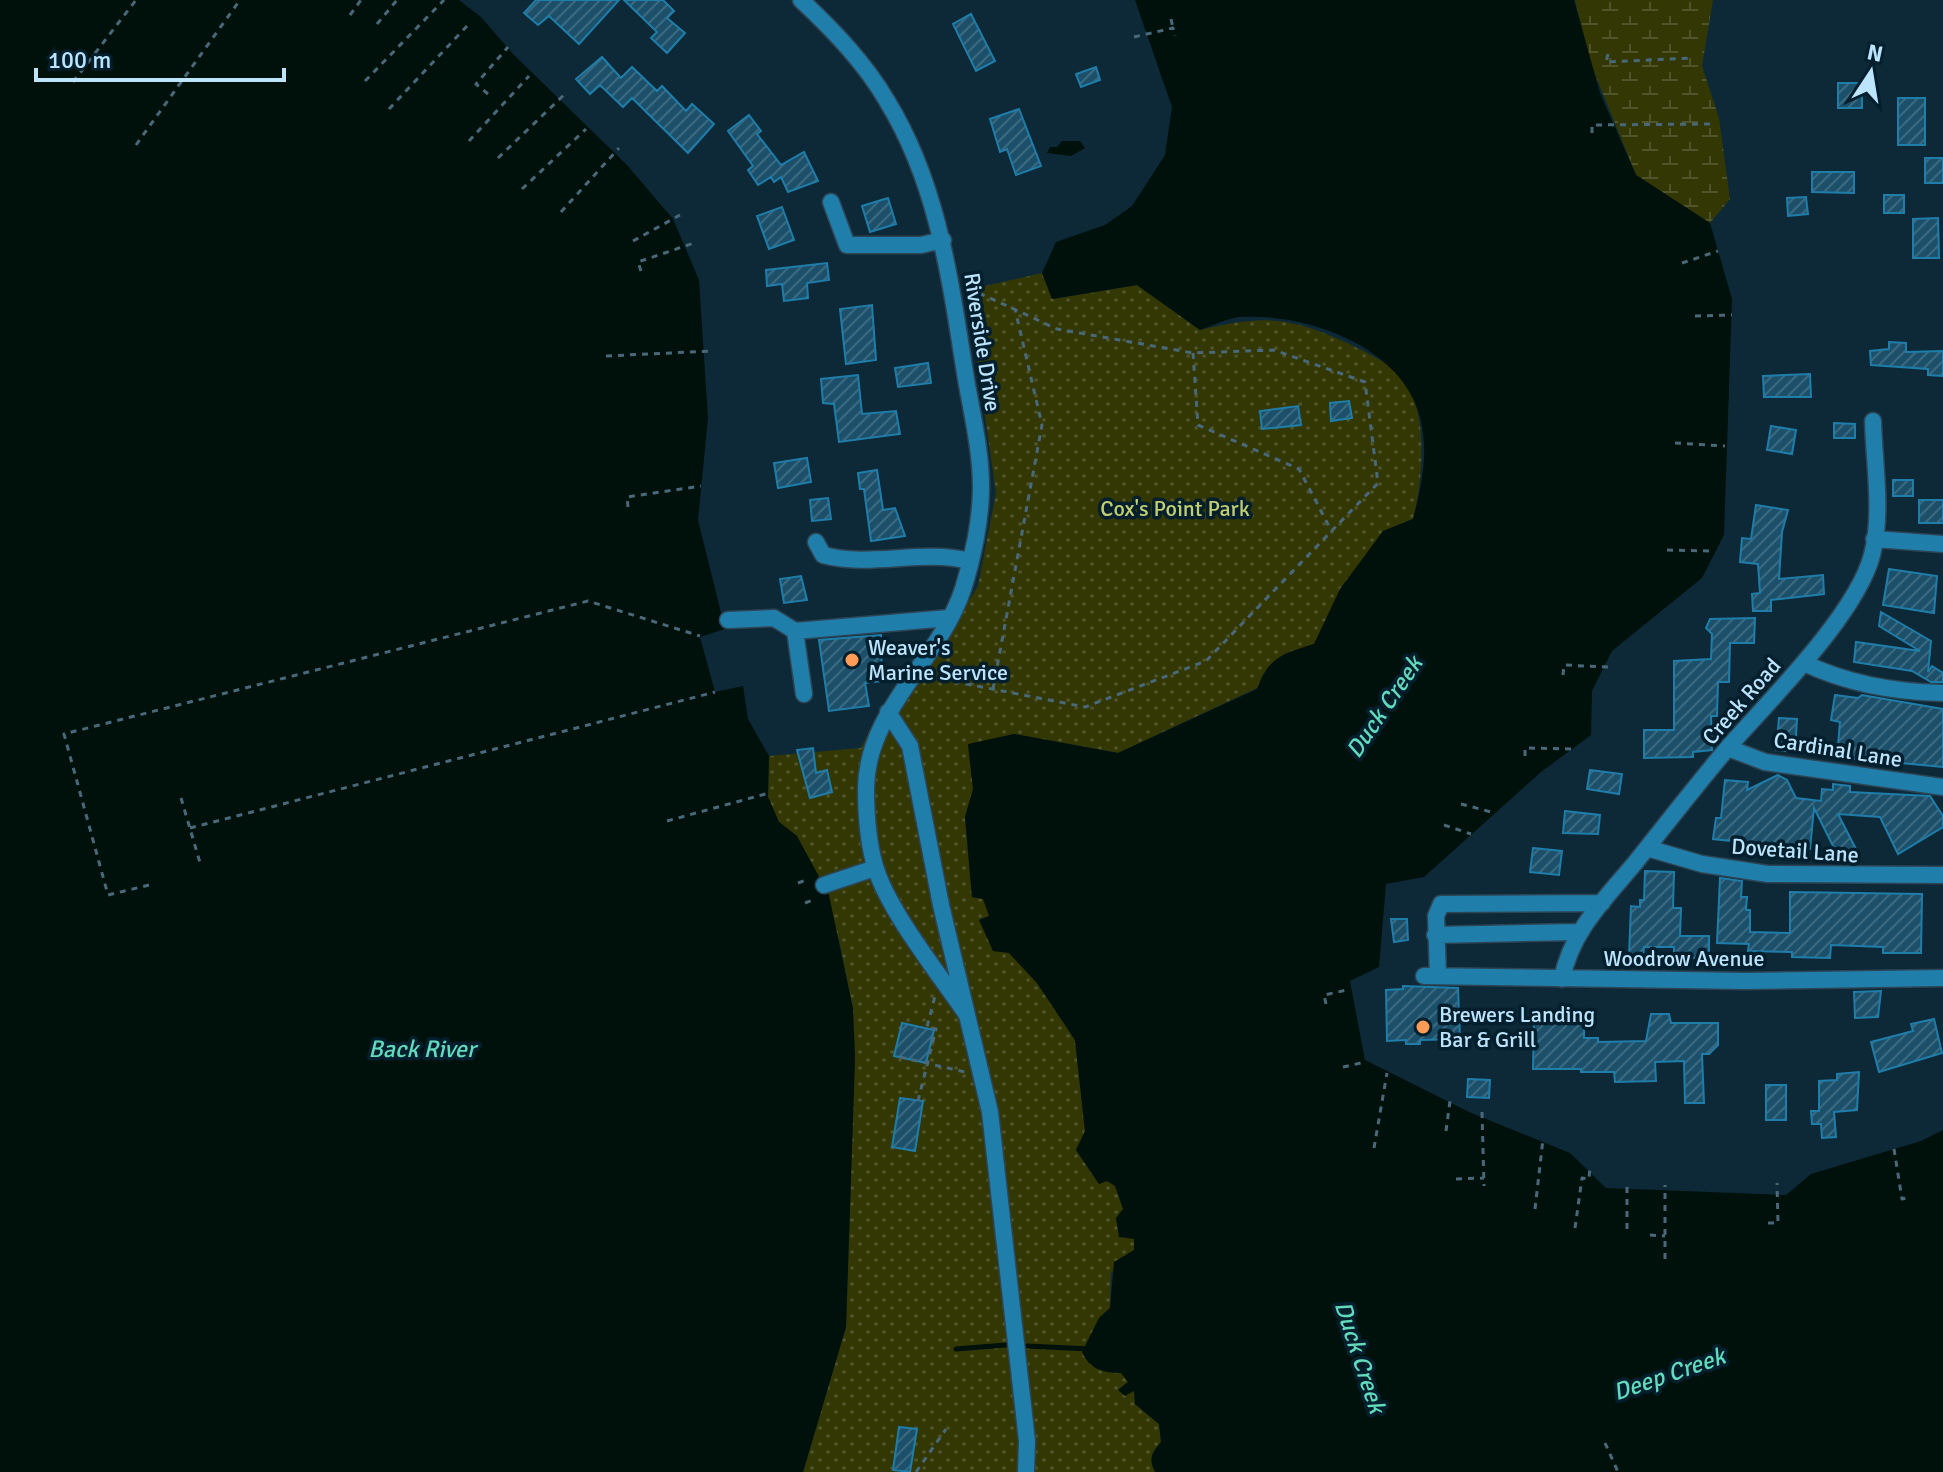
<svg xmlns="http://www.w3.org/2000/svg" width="1943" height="1472" viewBox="0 0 1943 1472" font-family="Signika,sans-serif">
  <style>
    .wetland { fill: url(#wetland-marsh) }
    .park { fill: url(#park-dots) }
    .water { fill: #00110b }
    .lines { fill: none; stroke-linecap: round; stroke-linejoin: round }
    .stream { stroke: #00110b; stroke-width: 5 }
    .building { fill: url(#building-hatch); stroke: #1f7daa; stroke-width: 2 }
    .minor-casing { stroke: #2d4454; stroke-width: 19 }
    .path { stroke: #49697b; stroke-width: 3; stroke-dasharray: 6 6; stroke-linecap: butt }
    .minor { stroke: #207eaa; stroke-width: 16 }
    .poi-dot { fill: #fd9c56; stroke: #031f2d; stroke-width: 3 }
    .labels { text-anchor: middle; stroke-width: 7; stroke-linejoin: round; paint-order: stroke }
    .street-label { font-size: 22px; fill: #bce5fd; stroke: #031f2d }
    .park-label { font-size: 22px; fill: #c3ce71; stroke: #031f2d }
    .poi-label { font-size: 22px; fill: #bce5fd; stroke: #031f2d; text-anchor: start }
    .water-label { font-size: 24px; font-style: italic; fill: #62dbbd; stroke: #031f2d }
  </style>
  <defs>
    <pattern id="wetland-marsh" width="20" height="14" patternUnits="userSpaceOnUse" patternTransform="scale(2)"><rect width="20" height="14" fill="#333704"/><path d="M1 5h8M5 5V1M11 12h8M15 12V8" fill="none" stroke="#4f542a"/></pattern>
    <pattern id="park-dots" width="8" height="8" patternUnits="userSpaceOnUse" patternTransform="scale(2)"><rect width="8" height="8" fill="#333704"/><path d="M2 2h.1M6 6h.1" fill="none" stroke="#4f542a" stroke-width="1.8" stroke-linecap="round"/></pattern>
    <pattern id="building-hatch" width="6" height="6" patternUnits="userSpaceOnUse" patternTransform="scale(2)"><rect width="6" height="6" fill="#1c506a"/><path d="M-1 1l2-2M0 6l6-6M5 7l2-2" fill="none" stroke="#3b6980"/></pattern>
  </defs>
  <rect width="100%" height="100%" fill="#0d2937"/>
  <path class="wetland" d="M1575,0H1713L1702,66L1719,118L1730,199L1710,223L1636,175L1590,62Z"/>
  <path class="park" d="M1042,273L1053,299L1137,285L1200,330C1259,316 1286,315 1343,341C1361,350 1381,358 1396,372C1431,402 1423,480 1413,519L1383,531L1314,644L1284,654L1257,688L1118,753L1014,734L968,745L973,789L965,817L972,897L983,899L990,916L980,919L993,951L1009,952L1037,983L1075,1040L1085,1131L1076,1150L1099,1184L1107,1180L1115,1185L1134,1239V1250L1111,1273L1110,1308L1099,1318L1128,1382L1119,1390L1134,1391L1135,1404L1159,1424L1161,1442C1152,1452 1149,1458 1155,1472H803L846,1327L855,1056L853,1009L839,940L797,836L779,822L768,797L769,756L861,748L870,729L901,710L978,586L996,493L967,290Z"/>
  <path class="water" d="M0,0H459L481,17L514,55L627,165L673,219L699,280L708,418L698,520L725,629L700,637L715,692L743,686L748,719L769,756L768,797L779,822L797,836L829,895L853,1009L855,1058L846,1327L803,1472H0Z
    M1135,0H1574L1600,93L1636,175L1710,223L1732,299L1724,535L1702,578L1612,651L1592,691L1591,735L1541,772L1424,877L1386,884L1379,967L1350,981L1365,1060L1469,1112L1570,1153L1606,1188L1786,1195L1811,1174L1921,1141L1943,1130V1472H1155C1148,1458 1152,1453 1161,1442L1159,1424L1135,1404L1134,1391L1125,1396L1118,1390L1128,1382L1121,1373C1104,1373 1090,1370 1082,1352L1099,1318L1110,1308L1114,1262L1134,1250V1239L1119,1237L1116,1218L1123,1209L1115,1186L1107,1181L1099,1184L1076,1150L1085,1131L1075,1040L1037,983L1009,953L993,951L979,920L989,916L983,899L972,897L965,817L973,789L968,744L1014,734L1118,753L1257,689C1269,656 1283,654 1314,644L1340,589L1383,531L1413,519C1422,485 1429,452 1420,417C1402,347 1307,313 1240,317C1227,318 1212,326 1200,330L1137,285L1052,299L1042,273L1056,242L1105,225L1132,206L1165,155L1172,107Z
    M1062,141H1080L1085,148L1071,156L1047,153L1050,147H1057Z"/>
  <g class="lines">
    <path class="stream" d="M1027,1346L1090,1349
      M956,1349L1006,1345"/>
  </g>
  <path class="building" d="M536,0H619L579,44L549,16L538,25L524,13Z
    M624,0H663L674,11L667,18L685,33L667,53L651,38L657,32Z
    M971,14L995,61L976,71L953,24Z
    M602,57L621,78L632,67L657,91L662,86L686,111L692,104L714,124L688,153L632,98L623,107L600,85L590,94L576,79Z
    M1096,67L1100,80L1081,87L1076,74Z
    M1838,83H1862V108H1838Z
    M1898,98H1925V145H1898Z
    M1019,109L1041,166L1016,175L1007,149L1000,152L990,119Z
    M749,115L761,131L757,134L781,165L804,152L818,181L788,192L781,177L774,182L771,177L758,185L748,170L753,166L728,131Z
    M1925,158H1943V183H1925Z
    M1812,172H1854V193L1812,192Z
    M1884,195H1904V213H1884Z
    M1806,197L1808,214L1788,216L1787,198Z
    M888,198L896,224L870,232L862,206Z
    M782,207L794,240L769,249L757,216Z
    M1938,218L1939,258H1913V219Z
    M827,263L829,280L807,283L808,298L784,301L782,284L767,286L766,270Z
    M872,305L876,360L846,364L840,309Z
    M1889,342L1906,343V352L1943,351V376L1928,375V369L1871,365L1870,351L1889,349Z
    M928,363L931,383L898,387L895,368Z
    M1810,374L1811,397H1764L1763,376Z
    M858,375L862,414L896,411L900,434L839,442L834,404L823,403L821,379Z
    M1349,401L1352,418L1331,421L1330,403Z
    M1298,406L1301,425L1262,429L1260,411Z
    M1834,423L1855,424V438H1834Z
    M1771,426L1796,430L1792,454L1767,450Z
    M807,458L811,482L778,488L774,463Z
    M877,470L883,510L895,508L905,536L871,541L864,489H860L858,473Z
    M1893,480H1913V496H1893Z
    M828,498L831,519L812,521L810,500Z
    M1919,500H1943V523H1919Z
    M1756,505L1788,510L1782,532L1779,579L1823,575L1824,594L1771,600V611H1753L1752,594L1760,593L1758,564L1740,562L1742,538L1751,539Z
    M1889,569L1937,576L1934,613L1883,605Z
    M801,576L807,600L784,603L780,579Z
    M1881,612L1931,641L1928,672L1932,666L1943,673V682H1931L1912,671L1854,662L1856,642L1920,651L1879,626Z
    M1755,618L1754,643H1730L1729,682H1718L1717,716H1711L1712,750L1693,752V757L1644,758V730H1674V661L1711,659L1712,634L1706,628L1710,619Z
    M881,635L882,681L865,683L869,706L829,711L819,640Z
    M1835,695L1858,698L1862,695L1943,709V767L1837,757L1840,722L1831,720Z
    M1779,718L1797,719L1795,752L1776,750Z
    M813,748L816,773L827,770L832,792L810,798L797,750Z
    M1590,770L1622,774L1619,794L1587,789Z
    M1778,775L1787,780L1796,798L1821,801L1822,789L1833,790V784L1850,786V792L1930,796L1943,816V827L1898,854L1880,817L1838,814L1856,849L1839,858L1814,808L1810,849L1713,839L1716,818H1721L1725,780L1748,782L1747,790Z
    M1565,811L1600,815L1598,834L1563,833Z
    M1533,848L1562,851L1559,875L1530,872Z
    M1645,871L1674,872L1673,908H1681L1680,936H1709V958H1674V947H1644L1643,958L1629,956L1631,906L1640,907V900H1644Z
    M1720,878L1742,881L1741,897H1747L1746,910H1750V932L1790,933V892L1922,894L1921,953H1883V947L1831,945L1830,958L1792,957V952L1748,951L1749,944L1717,943Z
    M1391,919H1407L1408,940L1394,942Z
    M1403,986L1458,988L1460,1039L1420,1040V1044H1406V1040L1387,1041L1386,990L1403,989Z
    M1881,991L1878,1017L1855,1018L1854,992Z
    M1651,1014H1669L1671,1023H1718V1045L1709,1054H1702L1704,1103H1685L1684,1061L1655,1062L1656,1081L1615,1082L1614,1072H1581V1069H1533L1534,1022H1584V1038H1598V1042L1646,1041Z
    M1934,1019L1942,1053L1879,1072L1871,1042L1913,1031L1911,1024Z
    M902,1023L934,1030L926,1063L894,1056Z
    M1859,1072L1857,1110L1834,1112L1836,1137L1822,1138L1821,1124H1812L1811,1111H1819V1081L1837,1080V1074Z
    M1468,1079L1490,1080L1489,1098L1467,1097Z
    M1766,1085H1786V1120H1766Z
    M900,1098L923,1101L915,1151L892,1147Z
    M899,1427L917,1429L910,1472L893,1470Z"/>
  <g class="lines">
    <defs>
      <path id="minor" d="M801,0C833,30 865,63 887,101C938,184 950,279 965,373C971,410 981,449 981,487C981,519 973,558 963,589C940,660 867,709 866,788C866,813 868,842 875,866C888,911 940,975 967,1015
        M831,202L847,245H921L943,240
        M1874,539L1943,544
        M816,542L823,555C871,568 921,549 969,561
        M728,620L774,618L795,631
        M1804,663C1848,684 1893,692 1943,693
        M804,694L795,631L949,618
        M888,712L910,746L941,905L990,1112L1027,1441L1026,1472
        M1728,748L1765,762L1943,787
        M1647,848L1702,864L1768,874L1943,875
        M824,885L875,868
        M1435,935L1577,932
        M1424,976L1745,981L1943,978
        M1438,976L1436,916L1441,904L1602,903
        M1562,979C1571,931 1605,899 1635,863C1667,823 1698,783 1731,744C1772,698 1857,613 1872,555C1883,513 1874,463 1873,421"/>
    </defs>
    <use href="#minor" class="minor-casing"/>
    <path class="path" d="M350,15L361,0
      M1171,19L1173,28
      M377,24L397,0
      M1134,37L1173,28L1175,36
      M1608,54L1606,62L1691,58
      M365,81L444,0
      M73,82L136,0
      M488,94L476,84L508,47
      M389,109L467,26
      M1592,133V125L1712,124
      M469,141L529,76
      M136,145L240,0
      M498,158L567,92
      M522,189L586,129
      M561,212L619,148
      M633,241L680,215
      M1682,263L1718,251
      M641,271L638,262L694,243
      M1695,316L1732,315
      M1193,353L1198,425L1299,469L1332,532
      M606,356L712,351
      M1675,443L1725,446
      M628,507L627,497L701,486
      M1667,550L1714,551
      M1563,675L1564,665L1608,667
      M930,677L1085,707L1206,661L1378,483L1365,382L1274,350L1193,353L1057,329L966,287
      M993,689L1042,425L1015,309
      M1525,756V748L1575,749
      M181,798L201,866
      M1461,804L1495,813
      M667,821L769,793
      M1444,825L1471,834
      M190,828L715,692
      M798,883L809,879
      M149,885L108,895L64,734L588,601L700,636
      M805,903L816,899
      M1326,1004L1324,995L1347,990
      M900,1057L965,1072
      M1343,1067L1365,1062
      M918,1101L936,1029L927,1027L935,996
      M1482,1112L1484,1186
      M1446,1131L1450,1101
      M1374,1148L1387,1073
      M1894,1149L1902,1199L1911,1197
      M1456,1179L1484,1178
      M1535,1209L1543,1139
      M1768,1223H1778L1777,1183
      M1575,1228L1582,1178L1589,1179L1590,1167
      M1627,1229V1181
      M1650,1235L1665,1236
      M1665,1259V1185
      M1605,1443L1618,1472
      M916,1472L946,1429"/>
    <use href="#minor" class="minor"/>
  </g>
  <g class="poi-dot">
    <circle cx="852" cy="660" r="8"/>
    <circle cx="1423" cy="1027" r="8"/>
  </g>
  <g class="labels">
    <g class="street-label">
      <text transform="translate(983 342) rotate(81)" y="8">Riverside Drive</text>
      <text transform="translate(1741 701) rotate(-49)" y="8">Creek Road</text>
      <text transform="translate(1838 749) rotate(9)" y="8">Cardinal Lane</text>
      <text transform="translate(1795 850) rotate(4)" y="8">Dovetail Lane</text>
      <text x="1684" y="966">Woodrow Avenue</text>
    </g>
    <g class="park-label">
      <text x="1175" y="516">Cox's Point Park</text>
    </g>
    <g class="poi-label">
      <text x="868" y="655">Weaver's<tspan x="868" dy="25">Marine Service</tspan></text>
      <text x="1439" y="1022">Brewers Landing<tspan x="1439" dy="25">Bar &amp; Grill</tspan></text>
    </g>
    <g class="water-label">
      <text transform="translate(1384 707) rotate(-56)" y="8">Duck Creek</text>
      <text x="422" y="1057">Back River</text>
      <text transform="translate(1360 1357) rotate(72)" y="8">Duck Creek</text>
      <text transform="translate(1669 1374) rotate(-19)" y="8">Deep Creek</text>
    </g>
  </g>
  <g transform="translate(1871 72) rotate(12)" stroke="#031f2d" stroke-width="6" paint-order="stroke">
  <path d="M0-6L14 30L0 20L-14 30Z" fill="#bce5fd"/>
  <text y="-12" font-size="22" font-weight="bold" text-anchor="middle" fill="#bce5fd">N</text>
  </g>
  <path d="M36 68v12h248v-12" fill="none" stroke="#bce5fd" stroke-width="4"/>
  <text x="48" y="68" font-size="24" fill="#bce5fd" stroke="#031f2d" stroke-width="6" paint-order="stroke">100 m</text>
</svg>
